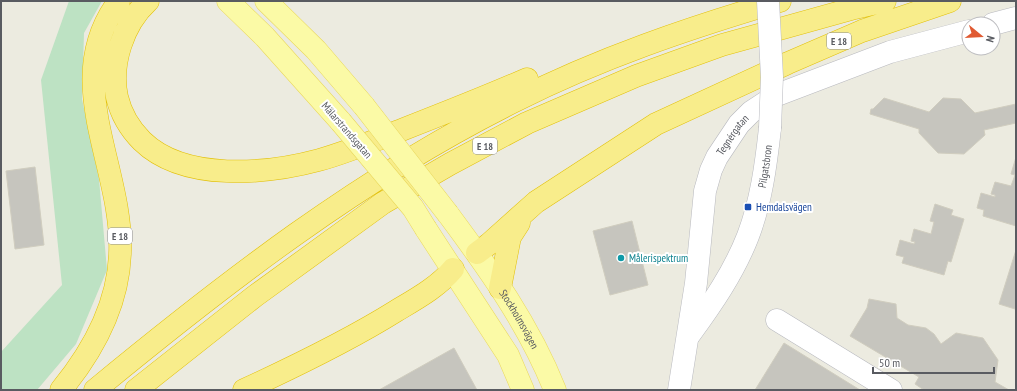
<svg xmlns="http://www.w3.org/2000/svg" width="1017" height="391" viewBox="0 0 1017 391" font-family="'PT Sans Narrow',sans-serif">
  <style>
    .green { fill: #bde2c3 }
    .building { fill: #c6c5be; stroke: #d0cdbf }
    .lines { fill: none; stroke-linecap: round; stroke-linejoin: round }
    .minor-casing { stroke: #b8b9bf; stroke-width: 23 }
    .major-casing { stroke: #ead85b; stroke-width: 23 }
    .highway-casing { stroke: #e2c00a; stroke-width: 23 }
    .minor { stroke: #fff; stroke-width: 22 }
    .major { stroke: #fbfaa6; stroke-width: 22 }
    .highway { stroke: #f8ed8b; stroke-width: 22 }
    .minor-bridge-casing { stroke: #b8b9bf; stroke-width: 23; stroke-linecap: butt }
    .major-bridge-casing { stroke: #ead85b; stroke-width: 23; stroke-linecap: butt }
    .minor-bridge { stroke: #fff; stroke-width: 22 }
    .major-bridge { stroke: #fbfaa6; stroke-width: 22 }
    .transit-dot { fill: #1a4fb4; stroke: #fff; stroke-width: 1.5 }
    .culture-dot { fill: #0f9aa8; stroke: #fff; stroke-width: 1.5 }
    .labels { text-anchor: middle; stroke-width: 4; stroke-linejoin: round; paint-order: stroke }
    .shield { fill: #fff; stroke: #8b8c90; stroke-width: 1 }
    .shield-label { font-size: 10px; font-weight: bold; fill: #595b61 }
    .street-label { font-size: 11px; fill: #595b61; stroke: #fff }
    .transit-label { font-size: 11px; fill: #164399; stroke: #fff; text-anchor: start }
    .culture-label { font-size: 11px; fill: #0d838f; stroke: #fff; text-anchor: start }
  </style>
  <rect width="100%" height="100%" fill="#ecebe0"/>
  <path class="green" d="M69,1H102L84,33L82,99L99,179L107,270L76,344L37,390H1V352L62,285L41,80Z"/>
  <path class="building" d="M884,98L929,112L943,98L961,99L975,113L1016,104V123L984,130L985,135L964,154L938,153L919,133V129L870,114L871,109H873Z
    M1016,157V226L983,216L984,210L977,208L981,193L995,197V195L991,194L995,182L1011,186L1015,175L1011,174Z
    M35,167L44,245L15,249L6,171Z
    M935,204L953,210L951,215L964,219L951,262L948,261L944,275L902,263L904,257L896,255L900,240L914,244L915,242L911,241L914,229L931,234L934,222L930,221Z
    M632,221L648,285L610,295L593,231Z
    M1016,250V304L1015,309L999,304Z
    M869,299L896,304L897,318L908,325L926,328L934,334L941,344L956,333L983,338L998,360L995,382L1009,390H924L915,384L919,377L850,336L867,308Z
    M784,343L860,390H755Z
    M454,348L477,390H379Z"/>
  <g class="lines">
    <defs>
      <g id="minor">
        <path d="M993,24L1016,18"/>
        <path d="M777,320L891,390"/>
        <path id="s1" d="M690,334C712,304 734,272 748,236C761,202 766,165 770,128"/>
        <path id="s2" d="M679,390L696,283L705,191L711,170L717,157L739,124L751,112L777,95L890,52L969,31"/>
      </g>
      <g id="major">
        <path d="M228,1L265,37L341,122"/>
        <path d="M266,1L316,50L364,106"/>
        <path id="s3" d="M448,214C489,269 529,325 555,390"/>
        <path d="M426,229L508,355L523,390"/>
      </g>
      <path id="highway" d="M148,1C123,24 110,64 117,97C121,114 130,129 142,141C184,182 267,174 319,160C348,152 376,140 404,129C445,113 486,97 527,79
        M477,253L489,244L536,202L656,124L788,63L862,31L950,1
        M500,288L510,237L519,223
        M61,390C93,351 118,305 120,254C124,167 59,81 119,1
        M95,390C226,282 362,177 515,101C600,58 689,28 780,1
        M136,390L255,296L383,203L450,164L527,123L636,76L722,45L855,8L885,1
        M244,390C296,366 348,341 396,311C416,299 438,287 453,269"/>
    </defs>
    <use href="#minor" class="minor-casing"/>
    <use href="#major" class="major-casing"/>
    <use href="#highway" class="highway-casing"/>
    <use href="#minor" class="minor"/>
    <use href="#major" class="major"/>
    <use href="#highway" class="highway"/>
    <defs>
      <path id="minor-bridge" d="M768,1L772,77L770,128"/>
      <path id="major-bridge" d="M364,106L448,214
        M341,122L413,208L426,229"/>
    </defs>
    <use href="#minor-bridge" class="minor-bridge-casing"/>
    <use href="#major-bridge" class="major-bridge-casing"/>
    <use href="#minor-bridge" class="minor-bridge"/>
    <use href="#major-bridge" class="major-bridge"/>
  </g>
  <rect class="transit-dot" x="744" y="203" width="8" height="8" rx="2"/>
  <circle class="culture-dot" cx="621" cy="258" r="4"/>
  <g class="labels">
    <g class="shield">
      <rect x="827" y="33" width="24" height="16" rx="3"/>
      <rect x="473" y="138" width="24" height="16" rx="3"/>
      <rect x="108" y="228" width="24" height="16" rx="3"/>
    </g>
    <g class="shield-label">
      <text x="839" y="45">E 18</text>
      <text x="485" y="150">E 18</text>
      <text x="120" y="240">E 18</text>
    </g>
    <g class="street-label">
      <text transform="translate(347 130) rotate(49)" y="4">Mälarstrandsgatan</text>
      <text dy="4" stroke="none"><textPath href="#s2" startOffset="264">Tegnérgatan</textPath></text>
      <text dy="4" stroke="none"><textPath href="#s1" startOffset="186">Pilgatsbron</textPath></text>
      <text dy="4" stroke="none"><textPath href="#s3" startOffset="127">Stockholmsvägen</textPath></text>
    </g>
    <g class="transit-label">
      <text x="756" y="211">Hemdalsvägen</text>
    </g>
    <g class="culture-label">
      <text x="629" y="262">Målerispektrum</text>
    </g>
  </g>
  <rect width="1017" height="391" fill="none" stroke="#595b61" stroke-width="4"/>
  <g transform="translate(981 36) rotate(108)"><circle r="19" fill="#ffffff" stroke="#bdbdc0"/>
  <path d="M0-3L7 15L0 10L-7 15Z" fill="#e05a32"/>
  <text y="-6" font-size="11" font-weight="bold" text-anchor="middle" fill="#595b61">N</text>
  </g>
  <path d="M873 367v6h121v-6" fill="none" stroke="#595b61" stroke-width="2"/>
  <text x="879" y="367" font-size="12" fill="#595b61" stroke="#ffffff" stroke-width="3" paint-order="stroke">50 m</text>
</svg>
